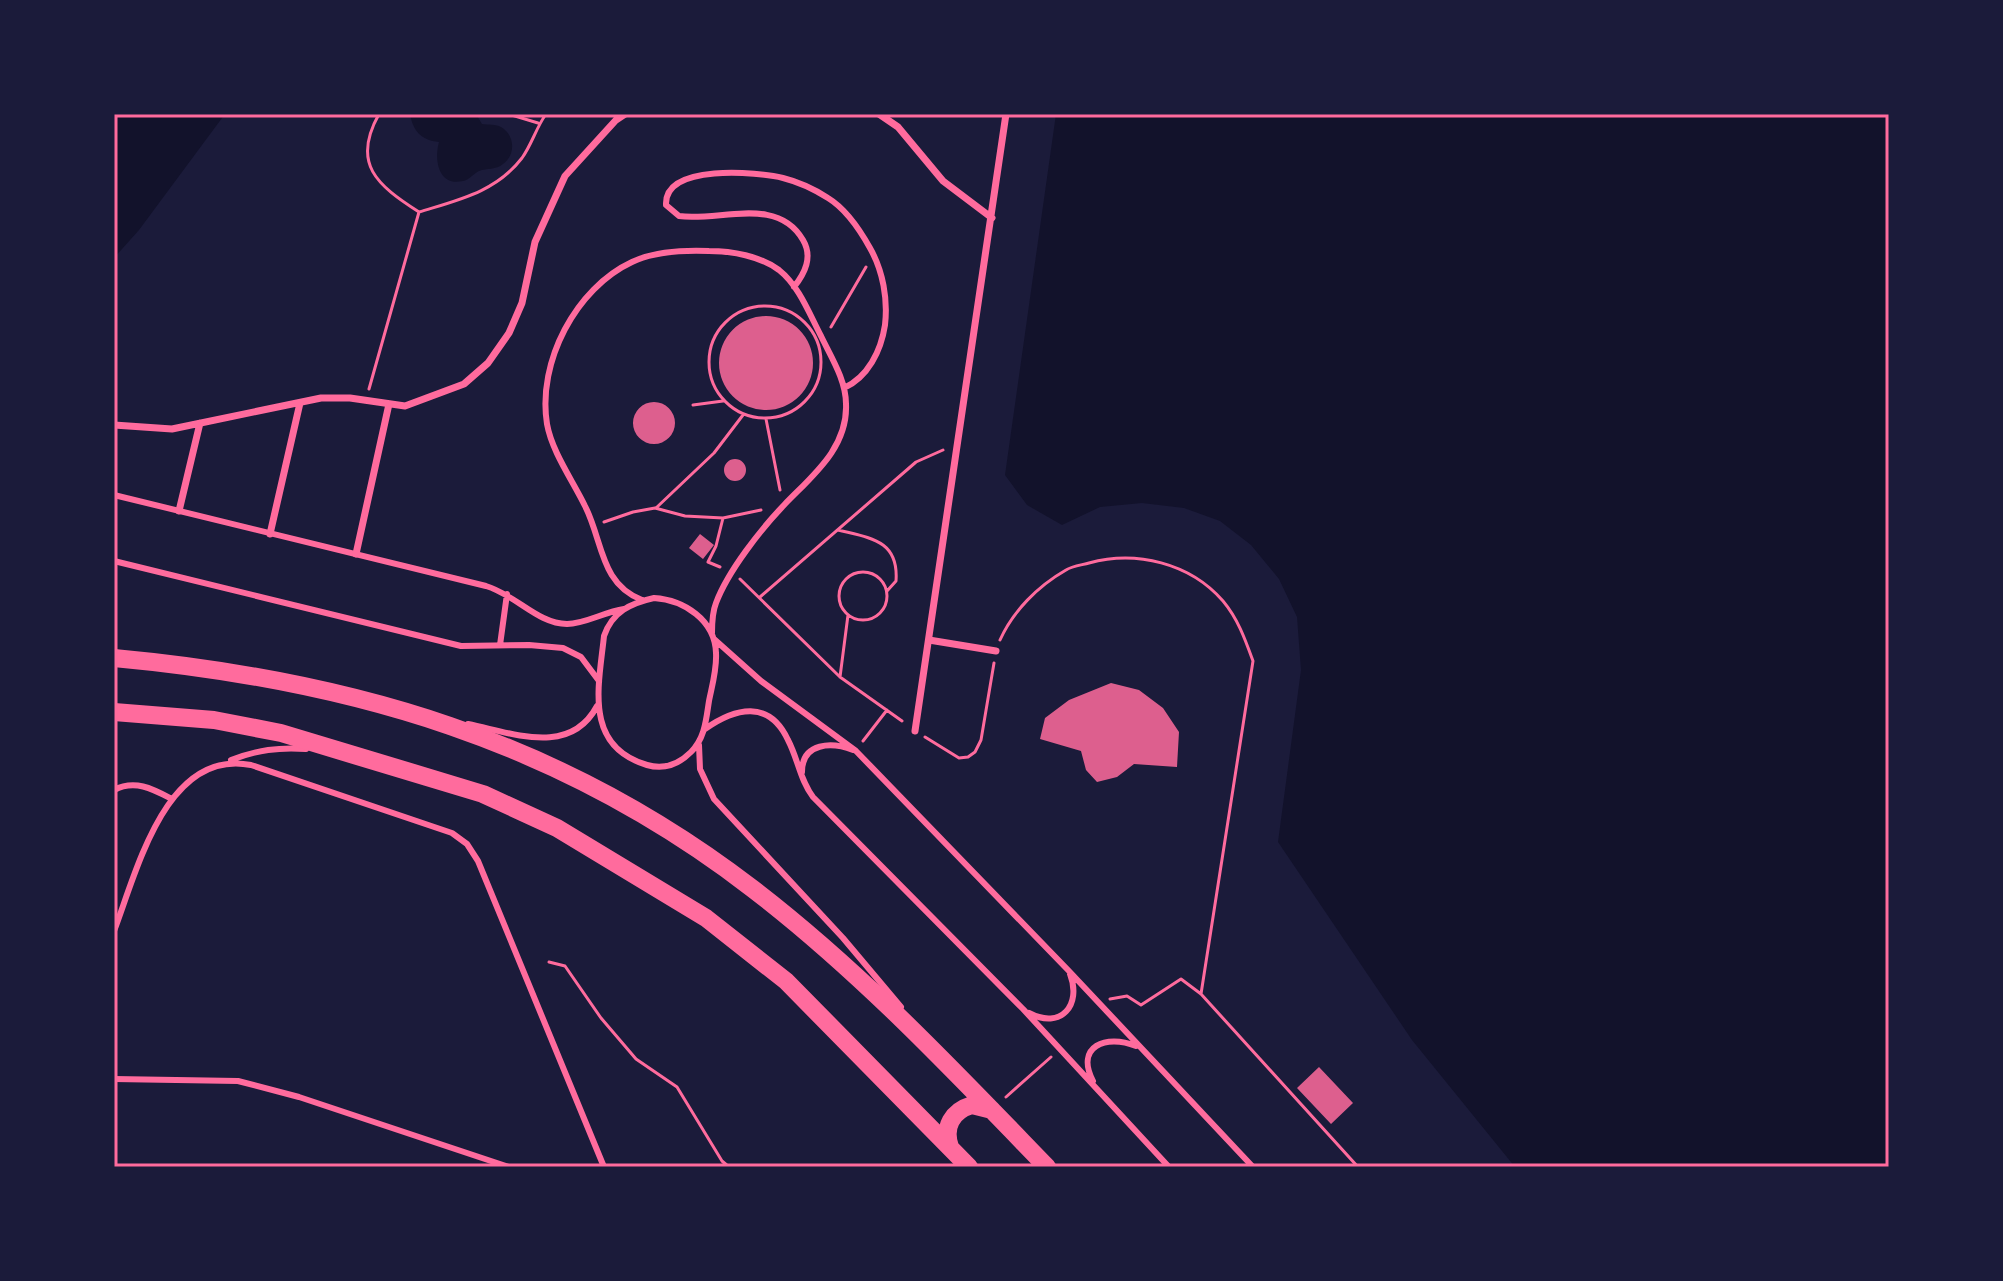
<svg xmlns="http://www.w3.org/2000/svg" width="2003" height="1281" viewBox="0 0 2003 1281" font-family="Poppins,sans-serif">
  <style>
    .water { fill: #12122b }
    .building { fill: #dd5f8e }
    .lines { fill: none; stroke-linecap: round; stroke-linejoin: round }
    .path { stroke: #ff6b9d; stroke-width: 3 }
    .service { stroke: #ff6b9d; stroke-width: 6 }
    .pedestrian { stroke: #ff6b9d; stroke-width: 7 }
    .primary { stroke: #ff6b9d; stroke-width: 18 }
    .neatline { fill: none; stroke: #ff6b9d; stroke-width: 3 }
  </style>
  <rect width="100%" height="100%" fill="#1b1b3a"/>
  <path class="water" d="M114,114H225L139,230L114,258Z
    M410,114H476L482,124C488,125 496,124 501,127C515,135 516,155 503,164C496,170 487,168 479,171C473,174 469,180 463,181C438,187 434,159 439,142C421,140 413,131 410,114Z
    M1056,114H1889V1167H1515L1412,1040L1278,842L1301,670L1297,617L1279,579L1251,545L1220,521L1184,508L1142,503L1100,507L1062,525L1027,505L1005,475Z"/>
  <path class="building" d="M719 363a47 47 0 1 1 94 0a47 47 0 1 1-94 0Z
    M633 423a21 21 0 1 1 42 0a21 21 0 1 1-42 0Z
    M724 470a11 11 0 1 1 22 0a11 11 0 1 1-22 0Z
    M700,534L714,545L703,559L689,548Z
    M1111,683L1139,690L1163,708L1179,732L1177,767L1134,764L1117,777L1097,782L1086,770L1081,751L1040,739L1045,718L1069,700Z
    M1319,1067L1353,1103L1331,1124L1297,1088Z"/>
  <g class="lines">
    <path class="path" d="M379,114C351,164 377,185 419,212
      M508,114L538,123
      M419,212C458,200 496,192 522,158C532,144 536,128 546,114
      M709 362a56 56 0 1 1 112 0a56 56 0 1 1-112 0Z
      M831,327L866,267
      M369,389L419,212
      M693,405L723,401
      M766,419L780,490
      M656,508L714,453L743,415
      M604,522L633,512L655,508L685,516L723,518L761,510
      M838,530C870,538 899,540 896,581L887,591
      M720,567L708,562L716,546L723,518
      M839 596a24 24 0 1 1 48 0a24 24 0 1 1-48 0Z
      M740,579L840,677L902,721
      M760,597L916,462L943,450
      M1000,640C1013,611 1038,586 1066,570C1072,566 1082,565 1089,563C1136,550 1190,563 1223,601C1238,619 1245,639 1253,661L1201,994
      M840,677L848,615
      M925,737L959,758L968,757L975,752L981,740L994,663
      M863,741L887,710
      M549,962L565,966L601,1018L636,1059L677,1087L722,1161L729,1167
      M1110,999L1127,996L1141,1005L1181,979L1201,994L1358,1167
      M1006,1097L1051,1057"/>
    <path class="service" d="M794,287C805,273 813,257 803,240C777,195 719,222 679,216L666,205C664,163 758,172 783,178C799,182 814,189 828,198C846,209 860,230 870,248C883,271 888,299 885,325C881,351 868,377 844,388
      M114,495L486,586C516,595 538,624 567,624C585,624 604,612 624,609
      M114,561L461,646L529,645L563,648L581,657L599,681
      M654,598C684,600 715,620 716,653C717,669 712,686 709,701C706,720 705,738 691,752C679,764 664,770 647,765C583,746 599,685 604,636C612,612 631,603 654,598Z
      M642,600C600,584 603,541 585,506C573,481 552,452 547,424C537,362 576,288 632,262C655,251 684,250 709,251C732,251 760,256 779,270C799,286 809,313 821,336C831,357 846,380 846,404C848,448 812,476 785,504C761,529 728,571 716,603C712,613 712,623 712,633
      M714,639L761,681L856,751L1068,970L1253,1167
      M500,645L507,594
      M468,724C513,733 570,757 597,706
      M705,729C735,708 769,699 788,740C798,759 800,780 813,797L1023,1009L1169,1167
      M699,745L700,769L714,799L843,938L901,1007
      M231,760C257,750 279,747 306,749
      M802,772C802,742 832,742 853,750
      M114,790C135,779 153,789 172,799
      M114,931C137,871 166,748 251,765L452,833L467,844L478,861L604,1167
      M1029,1013C1061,1030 1082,1005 1070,974
      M114,1079L238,1081L299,1097L509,1167
      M1093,1081C1075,1046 1106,1034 1136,1046"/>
    <path class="pedestrian" d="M879,114L898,127L943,181L992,218
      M114,425L172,429L321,398H350L405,406L464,384L488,363L509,333L522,303L535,242L565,176L616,120L625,114
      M179,511L200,423
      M270,534L300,403
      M356,554L389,404
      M929,640L996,651
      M915,731L1006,114"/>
    <path class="primary" d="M114,658C352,680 561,741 753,889C860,971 953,1070 1047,1167
      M114,712L214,720L281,733L483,794L557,828L706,918L786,981L969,1167
      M950,1147C943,1127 952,1111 972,1105L992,1110"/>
  </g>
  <rect width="2003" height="1281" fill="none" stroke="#1b1b3a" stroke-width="232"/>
  <rect x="116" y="116" width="1771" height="1049" class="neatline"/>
</svg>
